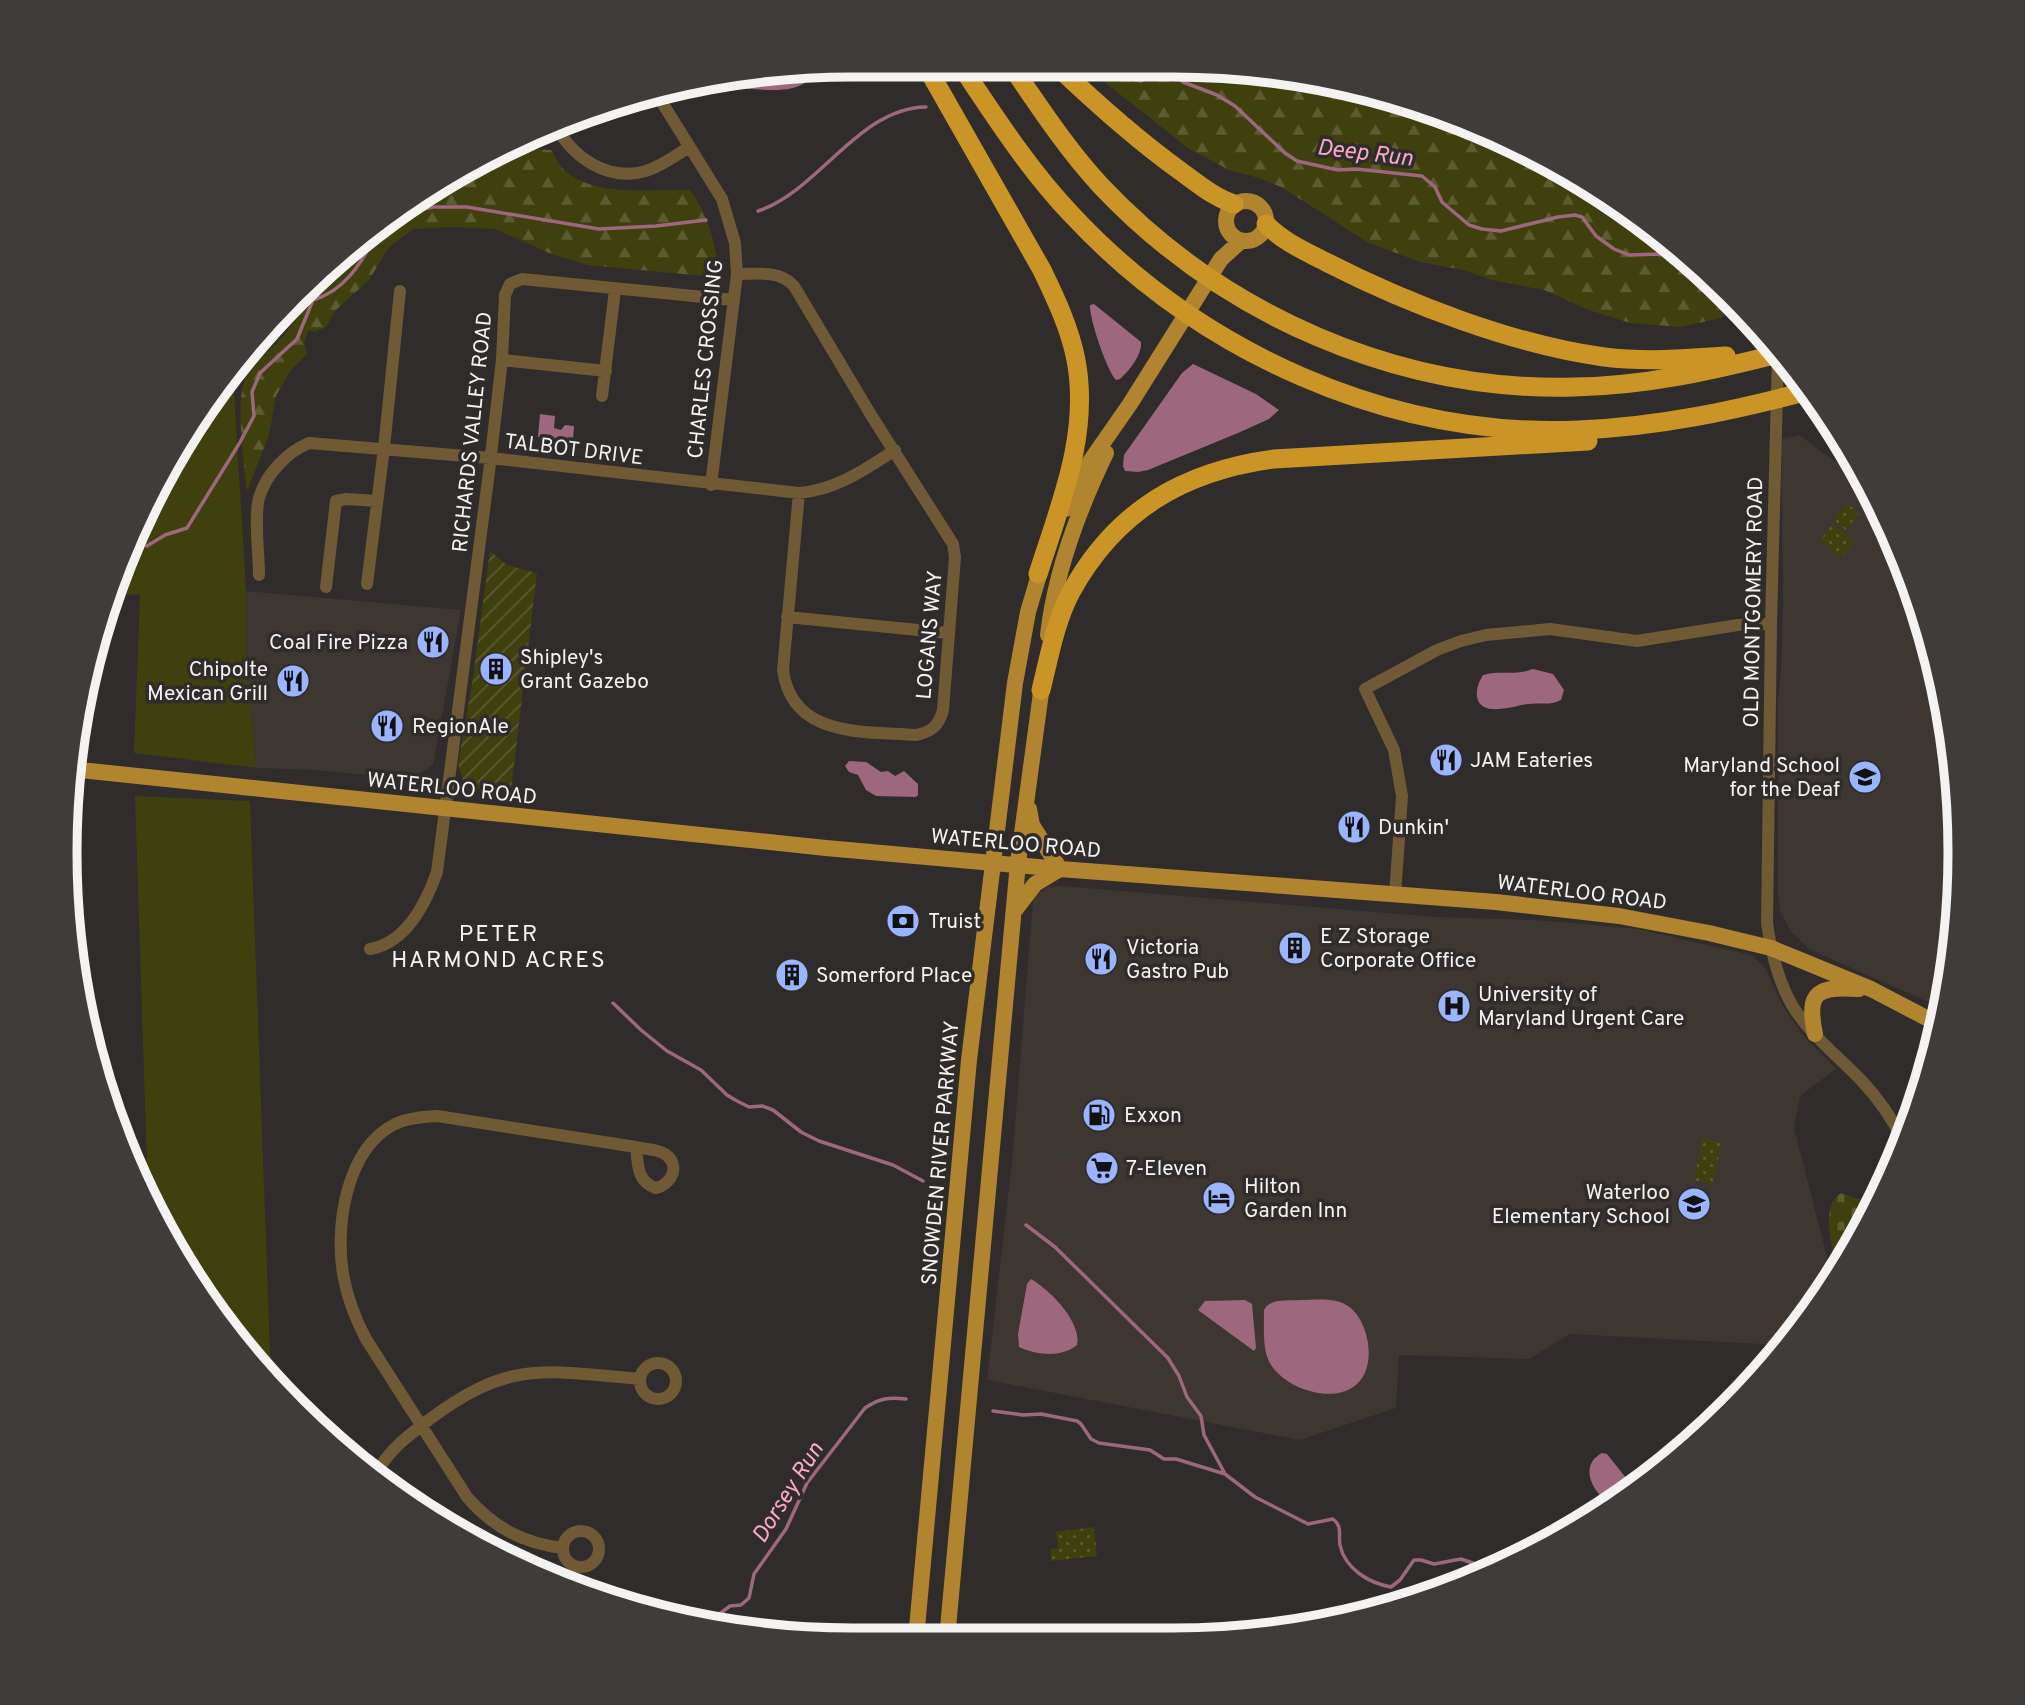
<svg xmlns="http://www.w3.org/2000/svg" width="2025" height="1705" viewBox="0 0 2025 1705" font-family="Overpass,sans-serif">
  <style>
    .built { fill: #3e3631 }
    .grass { fill: #403f0e }
    .forest { fill: url(#forest-firs) }
    .cemetery { fill: url(#cemetery-stones) }
    .park { fill: url(#park-dots) }
    .garden { fill: url(#garden-furrows) }
    .water { fill: #9d677d }
    .lines { fill: none; stroke-linecap: round; stroke-linejoin: round }
    .stream { stroke: #9d677d; stroke-width: 3.5 }
    .minor { stroke: #705a35; stroke-width: 12 }
    .major { stroke: #b1842f; stroke-width: 16 }
    .highway { stroke: #cb9426; stroke-width: 19 }
    .labels { text-anchor: middle; stroke-width: 7; stroke-linejoin: round; paint-order: stroke }
    .street-label { font-size: 21px; fill: #f5f3f2; stroke: #2f2c2b }
    .poi-label { font-size: 21px; fill: #f5f3f2; stroke: #2f2c2b; text-anchor: start }
    .water-label { font-size: 23px; font-style: italic; fill: #fba9ca; stroke: #2f2c2b }
    .neighbourhood-label { font-size: 23px; letter-spacing: 2px; fill: #f5f3f2; stroke: #2f2c2b }
    .rim { fill: none; stroke: #f5f3f2; stroke-width: 9 }
  </style>
  <defs>
    <pattern id="forest-firs" width="22" height="20" patternUnits="userSpaceOnUse" patternTransform="scale(1.75)"><rect width="22" height="20" fill="#403f0e"/><path d="M5 1l3.5 6h-7zM16 11l3.5 6h-7z" fill="#5c5b32"/></pattern>
    <pattern id="cemetery-stones" width="16" height="16" patternUnits="userSpaceOnUse" patternTransform="scale(1.75)"><rect width="16" height="16" fill="#403f0e"/><path d="M2 7V4a2 2 0 0 1 4 0v3zM10 15v-3a2 2 0 0 1 4 0v3z" fill="#5c5b32"/></pattern>
    <pattern id="park-dots" width="8" height="8" patternUnits="userSpaceOnUse" patternTransform="scale(1.75)"><rect width="8" height="8" fill="#403f0e"/><path d="M2 2h.1M6 6h.1" fill="none" stroke="#5c5b32" stroke-width="1.8" stroke-linecap="round"/></pattern>
    <pattern id="garden-furrows" width="10" height="10" patternUnits="userSpaceOnUse" patternTransform="scale(1.75)"><rect width="10" height="10" fill="#403f0e"/><path d="M-1 1l2-2M0 10L10 0M9 11l2-2" fill="none" stroke="#5c5b32"/></pattern>
  </defs>
  <rect width="100%" height="100%" fill="#2f2c2b"/>
  <path class="built" d="M1799,435L1864,483L1900,551L1945,699L1960,853L1944,1009L1809,949L1790,930L1780,911L1778,895V700L1781,671L1783,603L1781,439Z
    M246,591L461,610L433,765L420,774L402,778L314,770L257,768L247,682Z
    M1061,886L1436,917L1535,920L1586,924L1638,929L1752,955L1765,968L1783,1006L1801,1033L1836,1069L1800,1096L1794,1128L1833,1280L1827,1290L1782,1345L1570,1334L1529,1359L1399,1355L1396,1408L1300,1440L987,1380L1012,1162L1033,901L1035,896L1047,887Z"/>
  <path class="grass" d="M233,374L246,591L247,682L257,768L134,753L140,594L113,596L123,581L125,551L198,415Z
    M135,796L250,801L271,1379L197,1290L148,1198Z"/>
  <path class="forest" d="M1098,69L1275,71L1377,92L1521,146L1610,198L1730,296L1738,306L1721,318L1680,327L1630,323L1586,309L1544,290L1492,280L1463,270L1420,262L1367,242L1283,188L1259,178L1229,170L1188,148L1107,84Z
    M530,149L551,150C555,156 558,164 563,169C593,198 652,189 690,190C708,215 716,242 718,273L704,276L587,265L549,253L495,229L452,227L413,229L389,247L369,280L336,310L326,327L315,332L309,330L304,342L307,354L290,371L276,396L269,435L247,491C244,463 234,398 247,374C257,358 276,346 287,331C297,318 302,302 314,290C335,271 343,272 357,244L476,165L487,167Z"/>
  <path class="cemetery" d="M1841,1193L1873,1204L1838,1271C1833,1252 1819,1205 1841,1193Z"/>
  <path class="park" d="M1847,503L1859,513L1846,530L1833,520Z
    M1833,524L1855,543L1842,558L1820,540Z
    M1703,1138L1722,1143L1712,1184L1694,1180Z
    M1094,1527L1097,1556L1051,1561L1050,1549L1058,1548L1056,1532Z"/>
  <path class="garden" d="M490,551L507,565L537,573L511,791L472,789L463,781L458,764L472,684Z"/>
  <path class="water" d="M822,69C797,95 780,90 747,89L744,81L747,79Z
    M1094,304L1141,342C1142,355 1130,370 1120,379L1116,380C1107,371 1089,318 1090,305Z
    M1193,364L1256,394L1279,410L1269,419L1238,433L1148,470L1138,472L1125,471L1123,466L1124,455L1182,373Z
    M540,414L555,416L554,428L561,430L565,425L574,426L573,440L538,437Z
    M1533,669L1553,674L1564,690L1561,700C1550,706 1539,702 1528,704C1514,706 1481,718 1477,697C1476,689 1479,681 1483,675C1500,670 1516,676 1533,669Z
    M849,761L866,762L881,772L888,771L895,776L904,771L918,784V795L916,797L876,796L866,790L858,775L849,772L845,766Z
    M1956,896L1952,933L1941,916Z
    M1031,1279C1050,1290 1082,1322 1077,1345C1062,1358 1036,1355 1019,1347L1018,1334L1027,1284Z
    M1245,1300L1252,1304L1256,1348L1254,1351L1198,1310L1205,1301Z
    M1301,1300C1315,1300 1336,1297 1348,1306C1369,1320 1377,1365 1358,1383C1334,1408 1273,1386 1266,1353C1263,1340 1264,1324 1264,1310C1270,1298 1288,1301 1301,1300Z
    M1602,1453L1607,1454L1634,1488L1613,1505C1594,1496 1577,1466 1602,1453Z"/>
  <g class="lines">
    <path class="stream" d="M1132,69L1134,80L1141,81L1148,77L1171,73
      M1169,70L1183,82L1217,95L1235,106L1285,153L1297,161L1338,170L1356,169L1422,176L1435,187L1442,202L1449,208L1469,225L1482,229L1501,231L1558,217L1575,215L1582,217L1596,236L1614,249L1629,255L1662,254L1676,259L1724,295L1730,301L1729,310L1731,317L1764,343
      M758,211C819,191 858,108 926,107
      M404,213L433,207H467L599,229L656,226L706,220
      M147,546L165,535L187,528L239,444L254,416L252,392L260,373L297,339L313,300C344,291 360,265 375,237L374,233
      M613,1003L641,1030L667,1051L701,1070L727,1095L737,1101L749,1107L762,1106L773,1110L801,1132L819,1141L893,1165L923,1181
      M1026,1225L1055,1247L1168,1358L1179,1376L1187,1397L1201,1416L1204,1435L1224,1472
      M993,1411L1023,1415L1041,1414L1077,1421L1081,1424L1091,1439L1099,1443L1150,1450L1164,1459H1176L1225,1474L1255,1497L1308,1524L1333,1519C1343,1527 1338,1534 1340,1545C1345,1569 1369,1583 1391,1587L1400,1580L1414,1560H1421L1434,1564L1461,1559L1493,1570
      M710,1621L730,1606L741,1605L749,1598L754,1574L786,1529L807,1483L865,1408C880,1398 889,1397 906,1399"/>
    <path class="minor" d="M655,91L722,199L735,243L737,274L711,485
      M556,127C574,158 608,182 646,171C662,166 675,156 689,147
      M737,274C758,274 779,270 794,286L871,415L953,544L955,557L943,710C939,726 931,732 916,735C863,731 792,738 783,670L799,493
      M1778,354L1771,624L1767,923C1771,951 1778,981 1792,1005C1809,1034 1838,1056 1861,1080C1878,1098 1893,1120 1904,1142
      M502,360L606,371
      M602,396L615,290
      M259,575C259,555 254,516 259,498C266,474 287,452 309,443L490,458L799,493C836,490 864,470 895,450
      M367,584L384,448L400,291
      M326,587L336,501L346,499L377,501
      M787,617L948,633
      M1395,895L1402,796L1394,750L1365,689L1437,650L1461,641L1486,635L1550,629L1637,641L1738,625L1771,624
      M370,949C406,943 426,903 437,872L489,472L502,360L505,295L510,284L522,279L734,300
      M640 1381a18 18 0 1 1 36 0a18 18 0 1 1-36 0Z
      M377,1472C390,1449 409,1435 430,1419C510,1359 546,1371 640,1379
      M563 1549a18 18 0 1 1 36 0a18 18 0 1 1-36 0Z
      M563,1548C523,1543 494,1528 467,1497L366,1339C356,1320 348,1300 344,1279C334,1230 345,1149 395,1124C408,1118 423,1117 437,1116L636,1147C645,1149 657,1149 665,1154C681,1165 672,1184 656,1188C637,1182 638,1165 636,1147"/>
    <path class="major" d="M1226 221a20 20 0 1 1 40 0a20 20 0 1 1-40 0Z
      M1066,509L1091,460L1130,404L1221,259L1241,241
      M1048,635C1055,572 1079,509 1106,453
      M71,769L826,848L1060,869L1496,902L1619,916L1709,933L1771,948L1871,989L1940,1025
      M1029,809L1032,825L1060,869
      M1015,910L1035,884L1060,869
      M1815,1034C1806,991 1818,986 1859,989
      M916,1639L969,1060L1015,683L1028,612L1042,565
      M947,1639L1018,863L1043,678"/>
    <path class="highway" d="M926,66L1042,270C1056,299 1070,329 1076,360C1090,434 1060,505 1038,574
      M961,66C996,118 1029,170 1072,215C1200,352 1389,438 1578,430C1657,427 1732,411 1808,391
      M1012,67C1040,108 1067,149 1101,186C1222,314 1397,392 1574,387C1644,386 1711,371 1778,354
      M1059,68C1097,104 1136,139 1179,170C1197,183 1213,197 1234,204
      M1266,224C1283,242 1307,252 1328,263C1408,304 1515,345 1604,357C1645,362 1685,359 1726,356
      M1041,690C1049,658 1055,622 1071,592C1116,510 1184,471 1274,459L1588,441"/>
  </g>
  <defs>
    <symbol id="restaurant-disc" viewBox="-11 -11 22 22"><circle r="9.5" fill="#9ab5fd" stroke="#2f2c2b"/><path d="M-5-6h1v4h1v-4h1v4h1v-4h1v5L-1.5 .5V6h-2V.5L-5-1ZM5-6V6H3V1.5H1.5Q1.5-4 5-6Z" fill="#111"/></symbol>
    <symbol id="building-disc" viewBox="-11 -11 22 22"><circle r="9.5" fill="#9ab5fd" stroke="#2f2c2b"/><path d="M-4-6H4V6H1V3H-1V6H-4ZM-2.5-4.3h1.7v1.8h-1.7ZM.8-4.3h1.7v1.8H.8ZM-2.5-1h1.7V.8h-1.7ZM.8-1h1.7V.8H.8Z" fill="#111"/></symbol>
    <symbol id="school-disc" viewBox="-11 -11 22 22"><circle r="9.5" fill="#9ab5fd" stroke="#2f2c2b"/><path d="M0-5L7-2L0 1L-7-2ZM-4 1L0 2.5L4 1V4Q0 6-4 4Z" fill="#111"/></symbol>
    <symbol id="bank-disc" viewBox="-11 -11 22 22"><circle r="9.5" fill="#9ab5fd" stroke="#2f2c2b"/><path d="M-6-4H6V4H-6ZM0-2.3a2.3 2.3 0 1 0 0 4.6a2.3 2.3 0 1 0 0-4.6Z" fill="#111"/></symbol>
    <symbol id="hospital-disc" viewBox="-11 -11 22 22"><circle r="9.5" fill="#9ab5fd" stroke="#2f2c2b"/><path d="M-5-5h3v3.5h4V-5h3V5h-3V1.5h-4V5h-3Z" fill="#111"/></symbol>
    <symbol id="fuel-disc" viewBox="-11 -11 22 22"><circle r="9.5" fill="#9ab5fd" stroke="#2f2c2b"/><path d="M-5.5-6h7V0h2V4h1.3V-2.5L3-4.5l.8-.8L6-3V5H2.5V1h-1V6h-7ZM-4.2-4.7v3.2H.2V-4.7Z" fill="#111"/></symbol>
    <symbol id="supermarket-disc" viewBox="-11 -11 22 22"><circle r="9.5" fill="#9ab5fd" stroke="#2f2c2b"/><path d="M-6-5.5h2.5l.6 2H6L4.5 2H-2.5L-4.4-4H-6ZM-1.5 3.2a1.3 1.3 0 1 0 .1 0ZM3 3.2a1.3 1.3 0 1 0 .1 0Z" fill="#111"/></symbol>
    <symbol id="hotel-disc" viewBox="-11 -11 22 22"><circle r="9.5" fill="#9ab5fd" stroke="#2f2c2b"/><path d="M-6-4.5h1.5V1H6V5H4.5V3h-9V5H-6ZM-4 0a1.8 1.8 0 1 1 3.6 0ZM.5 0V-2.5h3Q6-2.5 6 0Z" fill="#111"/></symbol>
  </defs>
  <g fill-rule="evenodd">
    <use href="#restaurant-disc" x="414" y="623" width="38" height="38"/>
    <use href="#building-disc" x="477" y="650" width="38" height="38"/>
    <use href="#restaurant-disc" x="274" y="662" width="38" height="38"/>
    <use href="#restaurant-disc" x="368" y="707" width="38" height="38"/>
    <use href="#restaurant-disc" x="1427" y="741" width="38" height="38"/>
    <use href="#school-disc" x="1846" y="758" width="38" height="38"/>
    <use href="#restaurant-disc" x="1335" y="808" width="38" height="38"/>
    <use href="#bank-disc" x="884" y="902" width="38" height="38"/>
    <use href="#building-disc" x="1276" y="929" width="38" height="38"/>
    <use href="#restaurant-disc" x="1082" y="940" width="38" height="38"/>
    <use href="#building-disc" x="773" y="956" width="38" height="38"/>
    <use href="#hospital-disc" x="1435" y="987" width="38" height="38"/>
    <use href="#fuel-disc" x="1080" y="1096" width="38" height="38"/>
    <use href="#supermarket-disc" x="1083" y="1149" width="38" height="38"/>
    <use href="#hotel-disc" x="1200" y="1179" width="38" height="38"/>
    <use href="#school-disc" x="1675" y="1185" width="38" height="38"/>
  </g>
  <g class="labels">
    <g class="street-label">
      <text transform="translate(705 359) rotate(-84)" y="7">CHARLES CROSSING</text>
      <text transform="translate(472 432) rotate(-84)" y="7">RICHARDS VALLEY ROAD</text>
      <text transform="translate(574 449) rotate(7)" y="7">TALBOT DRIVE</text>
      <text transform="translate(1753 602) rotate(-89)" y="7">OLD MONTGOMERY ROAD</text>
      <text transform="translate(929 635) rotate(-85)" y="7">LOGANS WAY</text>
      <text transform="translate(452 788) rotate(6)" y="7">WATERLOO ROAD</text>
      <text transform="translate(1016 843) rotate(5)" y="7">WATERLOO ROAD</text>
      <text transform="translate(1582 892) rotate(7)" y="7">WATERLOO ROAD</text>
      <text transform="translate(940 1153) rotate(-85)" y="7">SNOWDEN RIVER PARKWAY</text>
    </g>
    <g class="poi-label">
      <text x="408" y="649" text-anchor="end">Coal Fire Pizza</text>
      <text x="520" y="664">Shipley's<tspan x="520" dy="24">Grant Gazebo</tspan></text>
      <text x="268" y="676" text-anchor="end">Chipolte<tspan x="268" dy="24">Mexican Grill</tspan></text>
      <text x="412" y="733">RegionAle</text>
      <text x="1470" y="767">JAM Eateries</text>
      <text x="1840" y="772" text-anchor="end">Maryland School<tspan x="1840" dy="24">for the Deaf</tspan></text>
      <text x="1378" y="834">Dunkin'</text>
      <text x="928" y="928">Truist</text>
      <text x="1320" y="943">E Z Storage<tspan x="1320" dy="24">Corporate Office</tspan></text>
      <text x="1126" y="954">Victoria<tspan x="1126" dy="24">Gastro Pub</tspan></text>
      <text x="816" y="982">Somerford Place</text>
      <text x="1478" y="1001">University of<tspan x="1478" dy="24">Maryland Urgent Care</tspan></text>
      <text x="1124" y="1122">Exxon</text>
      <text x="1126" y="1175">7-Eleven</text>
      <text x="1244" y="1193">Hilton<tspan x="1244" dy="24">Garden Inn</tspan></text>
      <text x="1670" y="1199" text-anchor="end">Waterloo<tspan x="1670" dy="24">Elementary School</tspan></text>
    </g>
    <g class="water-label">
      <text transform="translate(1365 152) rotate(7)" y="8">Deep Run</text>
      <text transform="translate(787 1492) rotate(-58)" y="8">Dorsey Run</text>
    </g>
    <g class="neighbourhood-label">
      <text x="499" y="941">PETER<tspan x="499" dy="26">HARMOND ACRES</tspan></text>
    </g>
  </g>
  <path d="M0 0H2025V1705H0ZM852 77H1173A775 775 0 0 1 1948 852V853A775 775 0 0 1 1173 1628H852A775 775 0 0 1 77 853V852A775 775 0 0 1 852 77Z" fill="#3f3c3b" fill-rule="evenodd"/>
  <path class="rim" d="M852 77H1173A775 775 0 0 1 1948 852V853A775 775 0 0 1 1173 1628H852A775 775 0 0 1 77 853V852A775 775 0 0 1 852 77Z"/>
</svg>
